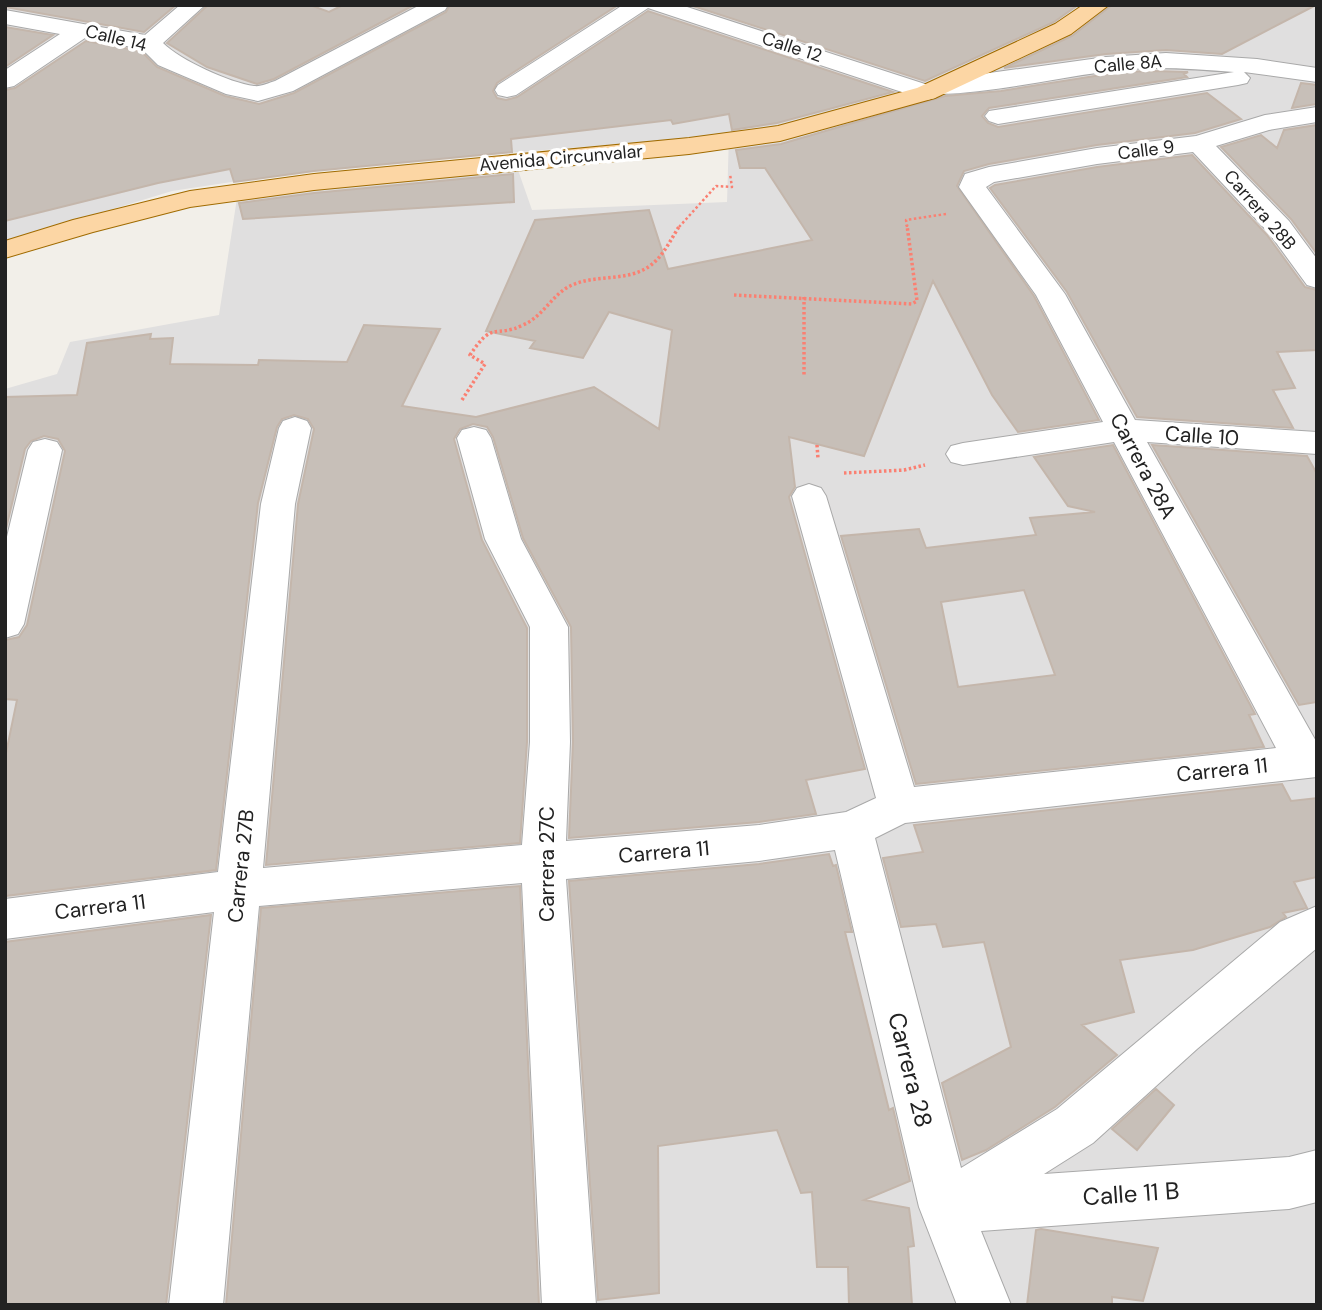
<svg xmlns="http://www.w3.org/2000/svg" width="1322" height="1310" viewBox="0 0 1322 1310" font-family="'DM Sans',sans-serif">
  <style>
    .residential { fill: #e0dfdf }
    .building { fill: #c7bfb8; stroke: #c4b6ab; stroke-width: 2; fill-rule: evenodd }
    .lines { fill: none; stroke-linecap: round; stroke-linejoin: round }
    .minor-casing { stroke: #a9a9a9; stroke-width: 2 }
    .major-casing { stroke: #a06b00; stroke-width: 2 }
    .path-far1 { stroke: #fa8072; stroke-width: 2.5; stroke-dasharray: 2.5 2.5; stroke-linecap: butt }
    .path { stroke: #fa8072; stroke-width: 3.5; stroke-dasharray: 2.5 2.5; stroke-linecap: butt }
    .minor { fill: #fff; fill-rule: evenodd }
    .major { fill: #fcd6a4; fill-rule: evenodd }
    .labels { text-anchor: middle; stroke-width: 7; stroke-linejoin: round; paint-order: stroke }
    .far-street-label { font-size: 18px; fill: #222; stroke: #fff }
    .street-label { font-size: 21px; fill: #222; stroke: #fff }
    .near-street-label { font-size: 24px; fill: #222; stroke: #fff }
  </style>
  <rect width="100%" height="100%" fill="#f2efe9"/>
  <path class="residential" d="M5,5H1317V1305H5V389L57,374L70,342L219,315L237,198L518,170L532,210L727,202L729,135L325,168L172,191L5,242Z"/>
  <path class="building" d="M5,5H176L144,32L5,7Z
    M208,5H310L329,12L343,5H414L274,79L257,84L207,67L167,43Z
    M450,5H618L497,83L493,91L497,98L506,100L517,97L648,11L893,92L777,123L732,130L729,114L673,124L671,120L511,139L512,152L314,171L234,182L230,169L158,183L5,221V90L15,88L86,41L141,51L157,67L225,96L259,104L294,93L446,12Z
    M690,5H1078L1054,22L925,81Z
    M1112,5H1316L1222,54L1166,50L1106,54L1004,68L1072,36Z
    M5,27L53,35L5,67Z
    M1152,71L1188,72L1184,74L1187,77L989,108L982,116L988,123L998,127L1207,93L1241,119L1195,133L1097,145L989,164L964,171L957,186L1034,296L1099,420L1018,432L992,395L933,281L864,456L789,437L795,487L789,497L865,769L806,780L816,814L759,822L569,838L573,742L571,627L523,538L493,437L487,427L473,424L460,429L454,439L482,540L527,628V742L520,843L266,865L298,504L314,429L308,419L294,415L282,419L277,427L258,503L216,870L5,896V758L17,700L5,699V640L19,637L27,625L65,451L58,439L44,436L31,441L25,449L5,533V397L77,395L87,343L151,334L150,339L173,338L170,364L258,365L259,360L347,362L364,325L440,329L402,406L476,417L594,387L659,429L672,330L609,312L583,358L530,348L535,341L486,331L535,220L649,210L668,269L812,240L765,168H740L736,150L781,144L945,96L1001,91L1120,72Z
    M1301,83L1317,85V104L1292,108Z
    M1317,125V254L1291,219L1221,147L1261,135L1277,148L1284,130Z
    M1192,155L1267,235L1305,287L1317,290V350L1277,352L1295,388L1273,390L1293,428L1137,417L1067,292L990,188L995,185L1097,167Z
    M513,174L514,202L243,219L239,203L314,193Z
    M1113,445L1255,714L1249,715L1264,747L916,784L841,536L919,529L926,548L1036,535L1030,518L1095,512L1068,506L1034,457ZM1024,590L1055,675L958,687L941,602Z
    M1152,445L1307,456L1317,474V702L1299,705Z
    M1282,784L1291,801L1317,798V877L1294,882L1307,908L1283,913L1286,917L1270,927L1193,950L1120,960L1134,1012L1082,1025L1117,1055L1055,1107L986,1150L962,1160L942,1083L1011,1047L984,942L943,947L936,924L901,927L883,858L923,852L914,825Z
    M829,854L833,866L836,865L852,932H845L889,1110L893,1108L910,1181L864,1200L909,1208L914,1246L908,1247L912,1305H849L848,1267H817L812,1192L801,1193L777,1130L658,1146L659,1293L598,1300L569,881L759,864Z
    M520,886L539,1305H226L261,908Z
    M211,915L166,1305H5V942Z
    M1156,1089L1174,1105L1137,1150L1112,1129Z
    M1041,1229L1158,1248L1143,1301L1112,1297V1305H1027L1036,1230Z"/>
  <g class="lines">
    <defs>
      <path id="minor" d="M180,5H205L163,43C180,60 230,83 254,86C261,87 268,83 275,81L420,5H448L445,10L293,91L258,101L226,94L158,65L142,49L85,38L14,86L5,88V70L60,34L5,24V10L145,35Z
        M623,5H681L928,85L939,80L1106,57L1166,53L1257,59L1317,68V82L1244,72L1250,78L1247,83L1238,85L998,124L989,121L985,116L989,111L1234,72C1190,69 1147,65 1104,72C1049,79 993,93 938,94L935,98L926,100L648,8L516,95L507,97L498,95L495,90L498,85Z
        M1317,107V122L1269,130L1216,146L1289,221L1317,259V288L1307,285L1269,233L1193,152L1097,164L994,182L986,187L1065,294L1135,420L1317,432V454L1147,442L1317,743V777L905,823L875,838L961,1168L1057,1109L1280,922L1317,906V948L1197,1049L1093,1143L1044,1174L1289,1157L1317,1150V1202L1289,1209L981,1231L1011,1305H957L919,1207L835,850L759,861L566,879L596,1305H542L522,883L259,906L223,1305H169L214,912L5,939V899L218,872L261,504L279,428L283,421L295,417L307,421L311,428L295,504L263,868L522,845L530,742V627L485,539L457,438L462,430L474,427L486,430L491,438L521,539L568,627L570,742L566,841L759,825L846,812L876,798L792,496L797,488L809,484L821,488L826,496L914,787L1276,748L1114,442L963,465L951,462L946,454L951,446L963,443L1103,422L1036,295L959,187L965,174L989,167L1097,148L1196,136L1265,115Z
        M45,439L57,442L62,450L24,624L18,634L5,638V545L28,450L33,442Z"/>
      <path id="major" d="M1083,5H1109L1071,34L935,98L780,141L689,154L314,190L190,207L93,232L5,258V241L73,220L190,191L314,174L689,138L778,126L917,88L1055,24Z"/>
    </defs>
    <use href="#minor" class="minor-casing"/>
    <use href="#major" class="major-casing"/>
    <path class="path-far1" d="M679,227L716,186L732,187L730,174
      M907,227L906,220L946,214"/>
    <path class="path" d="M734,295L912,304L917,301L907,225
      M804,297V376
      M462,400L485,364L470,355C494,319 494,339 523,325C542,317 551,297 568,287C594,273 628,283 651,265C664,255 671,239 680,225
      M817,445L818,459
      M844,473L904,470L925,465"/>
    <use href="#minor" class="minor"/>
    <use href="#major" class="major"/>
  </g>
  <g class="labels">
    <g class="far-street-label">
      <text transform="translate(116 38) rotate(14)" y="6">Calle 14</text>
      <text transform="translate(792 47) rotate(18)" y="6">Calle 12</text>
      <text transform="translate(1128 64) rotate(-5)" y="6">Calle 8A</text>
      <text transform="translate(1146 150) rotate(-7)" y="6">Calle 9</text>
      <text transform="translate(561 158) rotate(-5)" y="6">Avenida Circunvalar</text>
      <text transform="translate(1260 210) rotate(49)" y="6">Carrera 28B</text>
    </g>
    <g class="street-label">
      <text transform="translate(1202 436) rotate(4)" y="7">Calle 10</text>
      <text transform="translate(1143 466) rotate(62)" y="7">Carrera 28A</text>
      <text transform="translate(1222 770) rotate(-6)" y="7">Carrera 11</text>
      <text transform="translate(664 852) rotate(-5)" y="7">Carrera 11</text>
      <text transform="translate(547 864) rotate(-90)" y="7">Carrera 27C</text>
      <text transform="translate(241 866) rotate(-84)" y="7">Carrera 27B</text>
      <text transform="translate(100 907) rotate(-7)" y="7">Carrera 11</text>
    </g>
    <g class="near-street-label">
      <text transform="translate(910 1070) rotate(76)" y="8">Carrera 28</text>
      <text transform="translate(1131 1194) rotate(-4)" y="8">Calle 11 B</text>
    </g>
  </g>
  <rect width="1322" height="1310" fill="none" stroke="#222222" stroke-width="14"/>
</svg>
